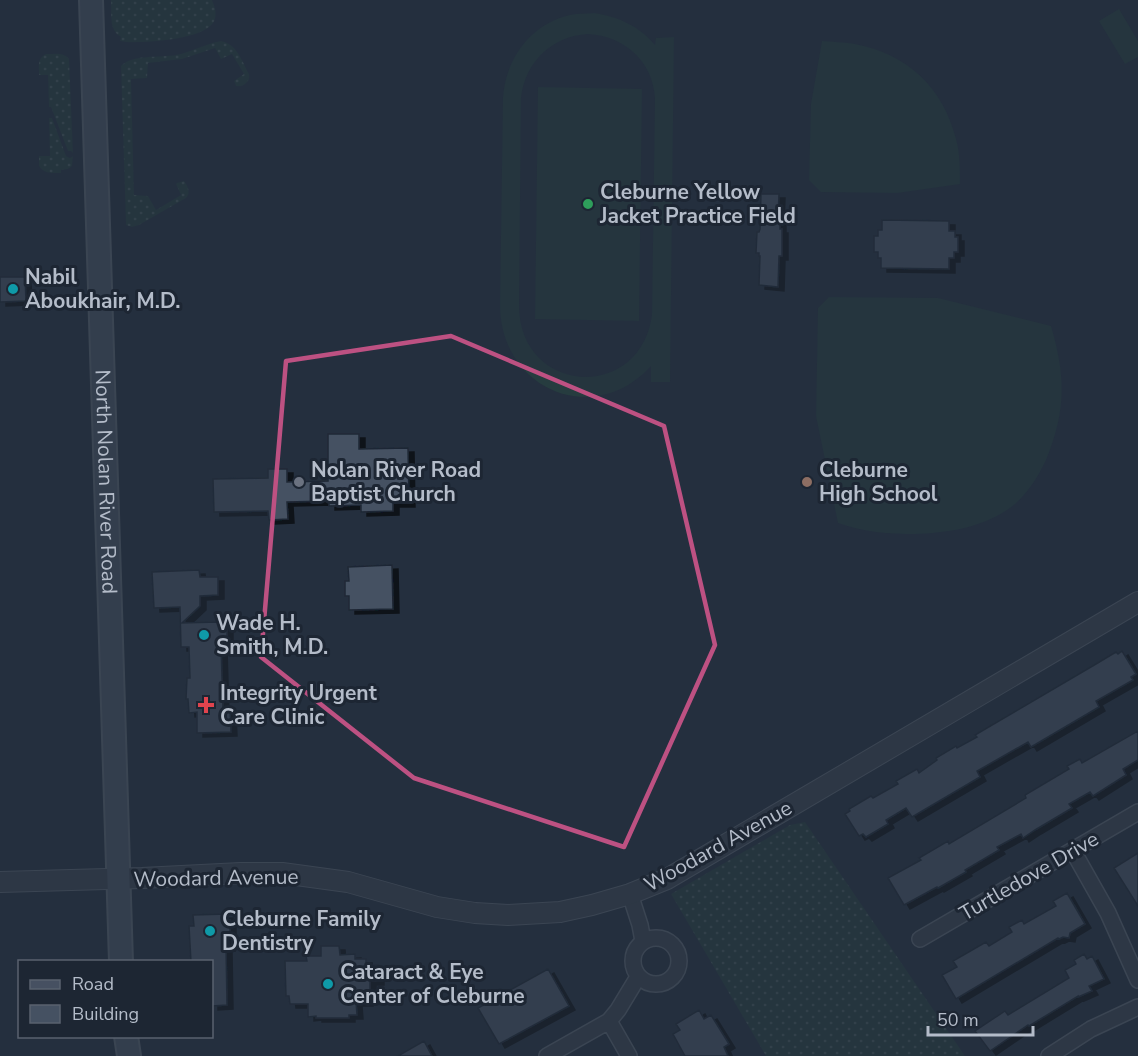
<svg xmlns="http://www.w3.org/2000/svg" width="1138" height="1056" viewBox="0 0 1138 1056" font-family="'Nunito Sans',sans-serif">
  <style>
    .grass { fill: url(#grass-dots) }
    .garden { fill: #263c3f; fill-rule: evenodd }
    .building { fill: #455162; stroke: #1f2835; stroke-width: 1.5; filter: url(#shadow) }
    .lines { fill: none; stroke-linecap: round; stroke-linejoin: round }
    .minor-casing { stroke: #565f6c; stroke-width: 18 }
    .tertiary-casing { stroke: #565f6c; stroke-width: 22 }
    .secondary-casing { stroke: #565f6c; stroke-width: 26 }
    .minor { stroke: #38414e; stroke-width: 15 }
    .tertiary { stroke: #38414e; stroke-width: 20 }
    .secondary { stroke: #465061; stroke-width: 22 }
    .marked { fill: none; stroke: #bd5182; stroke-width: 4.5; stroke-linejoin: round }
    .leisure-dot { fill: #2e9e5b; stroke: #1d2633; stroke-width: 2 }
    .culture-dot { fill: #0f9aa8; stroke: #1d2633; stroke-width: 2 }
    .worship-dot { fill: #6b7280; stroke: #1d2633; stroke-width: 2 }
    .education-dot { fill: #8d6e63; stroke: #1d2633; stroke-width: 2 }
    .health-dot { fill: #e0444e; stroke: #1d2633; stroke-width: 2 }
    .labels { text-anchor: middle; stroke-width: 6; stroke-linejoin: round; paint-order: stroke }
    .poi-label { font-size: 21px; font-weight: bold; fill: #b4bcc9; stroke: #1d2633; text-anchor: start }
    .street-label { font-size: 21px; fill: #b4bcc9; stroke: #1d2633 }
  </style>
  <defs>
    <pattern id="grass-dots" width="8" height="8" patternUnits="userSpaceOnUse" patternTransform="scale(1.5)"><rect width="8" height="8" fill="#263c3f"/><path d="M2 2h.1M6 6h.1" fill="none" stroke="#435659" stroke-width="1.8" stroke-linecap="round"/></pattern>
    <filter id="shadow"><feDropShadow dx="6" dy="4" stdDeviation="0" flood-color="#0009"/></filter>
  </defs>
  <rect width="100%" height="100%" fill="#242f3e"/>
  <path class="grass" d="M111,0H212C215,8 218,15 213,23C201,40 145,43 126,42L120,41L121,37C108,30 112,13 111,0Z
    M221,41C237,44 242,61 249,74C251,81 243,88 236,86L234,81L244,74L232,54L221,59L215,48L182,59L148,63L147,78L131,79L134,195L148,196L156,210L181,195L176,184L177,183L184,181C188,186 191,193 186,198L139,225L132,227L126,225L121,66C132,54 159,58 176,55C191,52 205,44 221,41Z
    M46,54C55,54 64,52 69,59L73,153L71,151H68L51,107H49L48,75H39C39,66 37,58 46,54Z
    M49,118H52L66,156L70,158L73,156L72,166L68,169L61,170V173C52,173 44,174 39,166V156H50Z
    M805,822L965,1056H766L671,894L790,825Z"/>
  <path class="garden" d="M1119,9L1138,41V57L1125,64L1099,21Z
    M594,13C619,17 639,26 655,45L656,38L674,37L670,382H651V366C594,429 500,389 500,305L503,97C506,58 531,24 570,15C578,13 586,14 594,13ZM588,34C625,36 653,62 655,98L652,315C640,403 519,395 519,305L521,98C525,62 552,36 588,34Z
    M822,41C833,42 844,42 855,44C907,54 943,87 956,139C960,153 960,169 960,184L897,193L821,192L809,180L811,104Z
    M538,87L642,89L639,321L535,319Z
    M829,297L938,298L1051,326C1066,377 1066,411 1046,460C1037,479 1025,498 1007,510C980,528 946,533 915,534C889,534 863,532 838,523L816,416L818,308Z"/>
  <path class="building" d="M761,194H779L778,219H780V229H782V256H779L778,287L759,285L760,256H759V253H756L757,232H759L760,229Z
    M882,220L949,221V231H955V237H958V252H954V258H949V269L881,268V258H878V252H874V236H878V230H882Z
    M0,277H25L26,301L0,302Z
    M328,434H359V449L408,448L409,503H393V511L361,512V505L329,506V501L287,502L288,519L269,520L268,511L214,512L213,479L268,478V469H287V482L328,481Z
    M392,565L393,609L349,610V596H345V581H349L348,567Z
    M199,570L200,577H218V595L200,596V606L182,623L219,622V623H227V646H221L223,711L230,710L231,732L197,733V712L189,713L188,699H186L187,678H190L189,647H181L180,607L154,608L152,572Z
    M1122,651L1136,674L1131,677L1133,680L1096,701L1099,707L1031,747L1028,742L977,771L980,777L912,817L906,808L886,820L888,824L866,837L863,834L859,836L845,814L850,811L849,809L871,796L873,798L898,784L896,781L917,769L919,773L937,760L936,758L956,746L957,748L977,737L975,735L1096,664L1116,652L1118,654Z
    M1138,731V760L1123,769L1126,775L1093,796L1090,792L1069,804L1072,808L1035,830L1023,838L1021,834L997,847L999,850L965,870L966,872L938,888L937,887L904,905L888,878L921,860L919,858L948,841L949,844L1026,798L1025,795L1069,769L1067,766L1080,759L1082,763Z
    M1138,853V906L1114,868Z
    M1067,893L1085,924L1070,933L1069,938L1063,937L1059,939L1058,938L956,999L942,975L957,967L953,961L986,942L989,946L1012,932L1009,927L1022,920L1024,924L1056,906L1053,901Z
    M227,914V921L230,920V937H228L229,947H226L227,1005L212,1006V962H191L189,926H194L193,915Z
    M321,946H339L340,955L355,954V959H366V965H378V981H370V994H367V1002H356L357,1015H349V1018H316V1016L308,1017V1004H290L289,996H286L285,961H307L306,956H321Z
    M1084,954L1087,959L1092,956L1104,979L1089,986L1092,991L1078,997V996L1029,1026L1028,1025L990,1051L975,1031L1005,1011L1008,1015L1069,978L1065,970L1076,964L1074,960Z
    M548,969L569,1006L499,1044L478,1008Z
    M699,1010L704,1019L711,1015L729,1044L724,1047L728,1056H685L673,1034L680,1030L676,1024Z
    M424,1041L432,1056H398Z"/>
  <g class="lines">
    <defs>
      <path id="minor" d="M1073,851L1108,913L1138,980
        M630,894L640,925L643,941
        M633 961a23 23 0 1 1 46 0a23 23 0 1 1-46 0Z
        M920,939L1138,812
        M609,1021L629,1056
        M547,1056L609,1021L618,1010L638,977
        M1049,1056L1091,1029L1138,1007"/>
      <path id="tertiary" d="M0,882L142,878L241,873H282L348,882L437,907L475,913L508,915L560,912L592,905L630,894L667,879L1138,602"/>
      <g id="secondary">
        <path id="s1" d="M91,0L121,962"/>
        <path d="M126,1036L129,1056"/>
      </g>
    </defs>
    <use href="#minor" class="minor-casing"/>
    <use href="#tertiary" class="tertiary-casing"/>
    <use href="#secondary" class="secondary-casing"/>
    <use href="#minor" class="minor"/>
    <use href="#tertiary" class="tertiary"/>
    <use href="#secondary" class="secondary"/>
  </g>
  <path d="M0 0H1138V1056H0ZM451,336L664,426L715,645L624,847L414,778L261,657L286,361Z" fill="#242f3e" fill-opacity=".55" fill-rule="evenodd"/>
  <path class="marked" d="M451,336L664,426L715,645L624,847L414,778L261,657L286,361Z"/>
  <circle class="leisure-dot" cx="588" cy="204" r="6"/>
  <g class="culture-dot">
    <circle cx="13" cy="289" r="6"/>
    <circle cx="204" cy="635" r="6"/>
    <circle cx="210" cy="931" r="6"/>
    <circle cx="328" cy="984" r="6"/>
  </g>
  <circle class="worship-dot" cx="299" cy="482" r="6"/>
  <circle class="education-dot" cx="807" cy="482" r="6"/>
  <path class="health-dot" d="M203 696h6v6h6v6h-6v6h-6v-6h-6v-6h6z"/>
  <g class="labels">
    <g class="poi-label">
      <text x="600" y="199">Cleburne Yellow<tspan x="600" dy="24">Jacket Practice Field</tspan></text>
      <text x="25" y="284">Nabil<tspan x="25" dy="24">Aboukhair, M.D.</tspan></text>
      <text x="311" y="477">Nolan River Road<tspan x="311" dy="24">Baptist Church</tspan></text>
      <text x="819" y="477">Cleburne<tspan x="819" dy="24">High School</tspan></text>
      <text x="216" y="630">Wade H.<tspan x="216" dy="24">Smith, M.D.</tspan></text>
      <text x="220" y="700">Integrity Urgent<tspan x="220" dy="24">Care Clinic</tspan></text>
      <text x="222" y="926">Cleburne Family<tspan x="222" dy="24">Dentistry</tspan></text>
      <text x="340" y="979">Cataract &amp; Eye<tspan x="340" dy="24">Center of Cleburne</tspan></text>
    </g>
    <g class="street-label">
      <text dy="7" stroke="none"><textPath href="#s1" startOffset="482">North Nolan River Road</textPath></text>
      <text transform="translate(718 846) rotate(-29)" y="7">Woodard Avenue</text>
      <text transform="translate(1029 876) rotate(-30)" y="7">Turtledove Drive</text>
      <text transform="translate(216 878) rotate(-1)" y="7">Woodard Avenue</text>
    </g>
  </g>
  <rect x="18" y="960" width="195" height="78" fill="#1d2633" stroke="#59626f" stroke-width="1.5"/>
  <rect x="30" y="980" width="30" height="9" fill="#465061" stroke="#59626f" stroke-width="1.5"/>
  <text x="72" y="990" font-size="18" fill="#b4bcc9">Road</text>
  <rect x="30" y="1005" width="30" height="18" fill="#455162" stroke="#59626f" stroke-width="1.5"/>
  <text x="72" y="1020" font-size="18" fill="#b4bcc9">Building</text>
  <path d="M928 1026v9h105v-9" fill="none" stroke="#b4bcc9" stroke-width="3"/>
  <text x="937" y="1026" font-size="18" fill="#b4bcc9" stroke="#1d2633" stroke-width="4.5" paint-order="stroke">50 m</text>
</svg>
